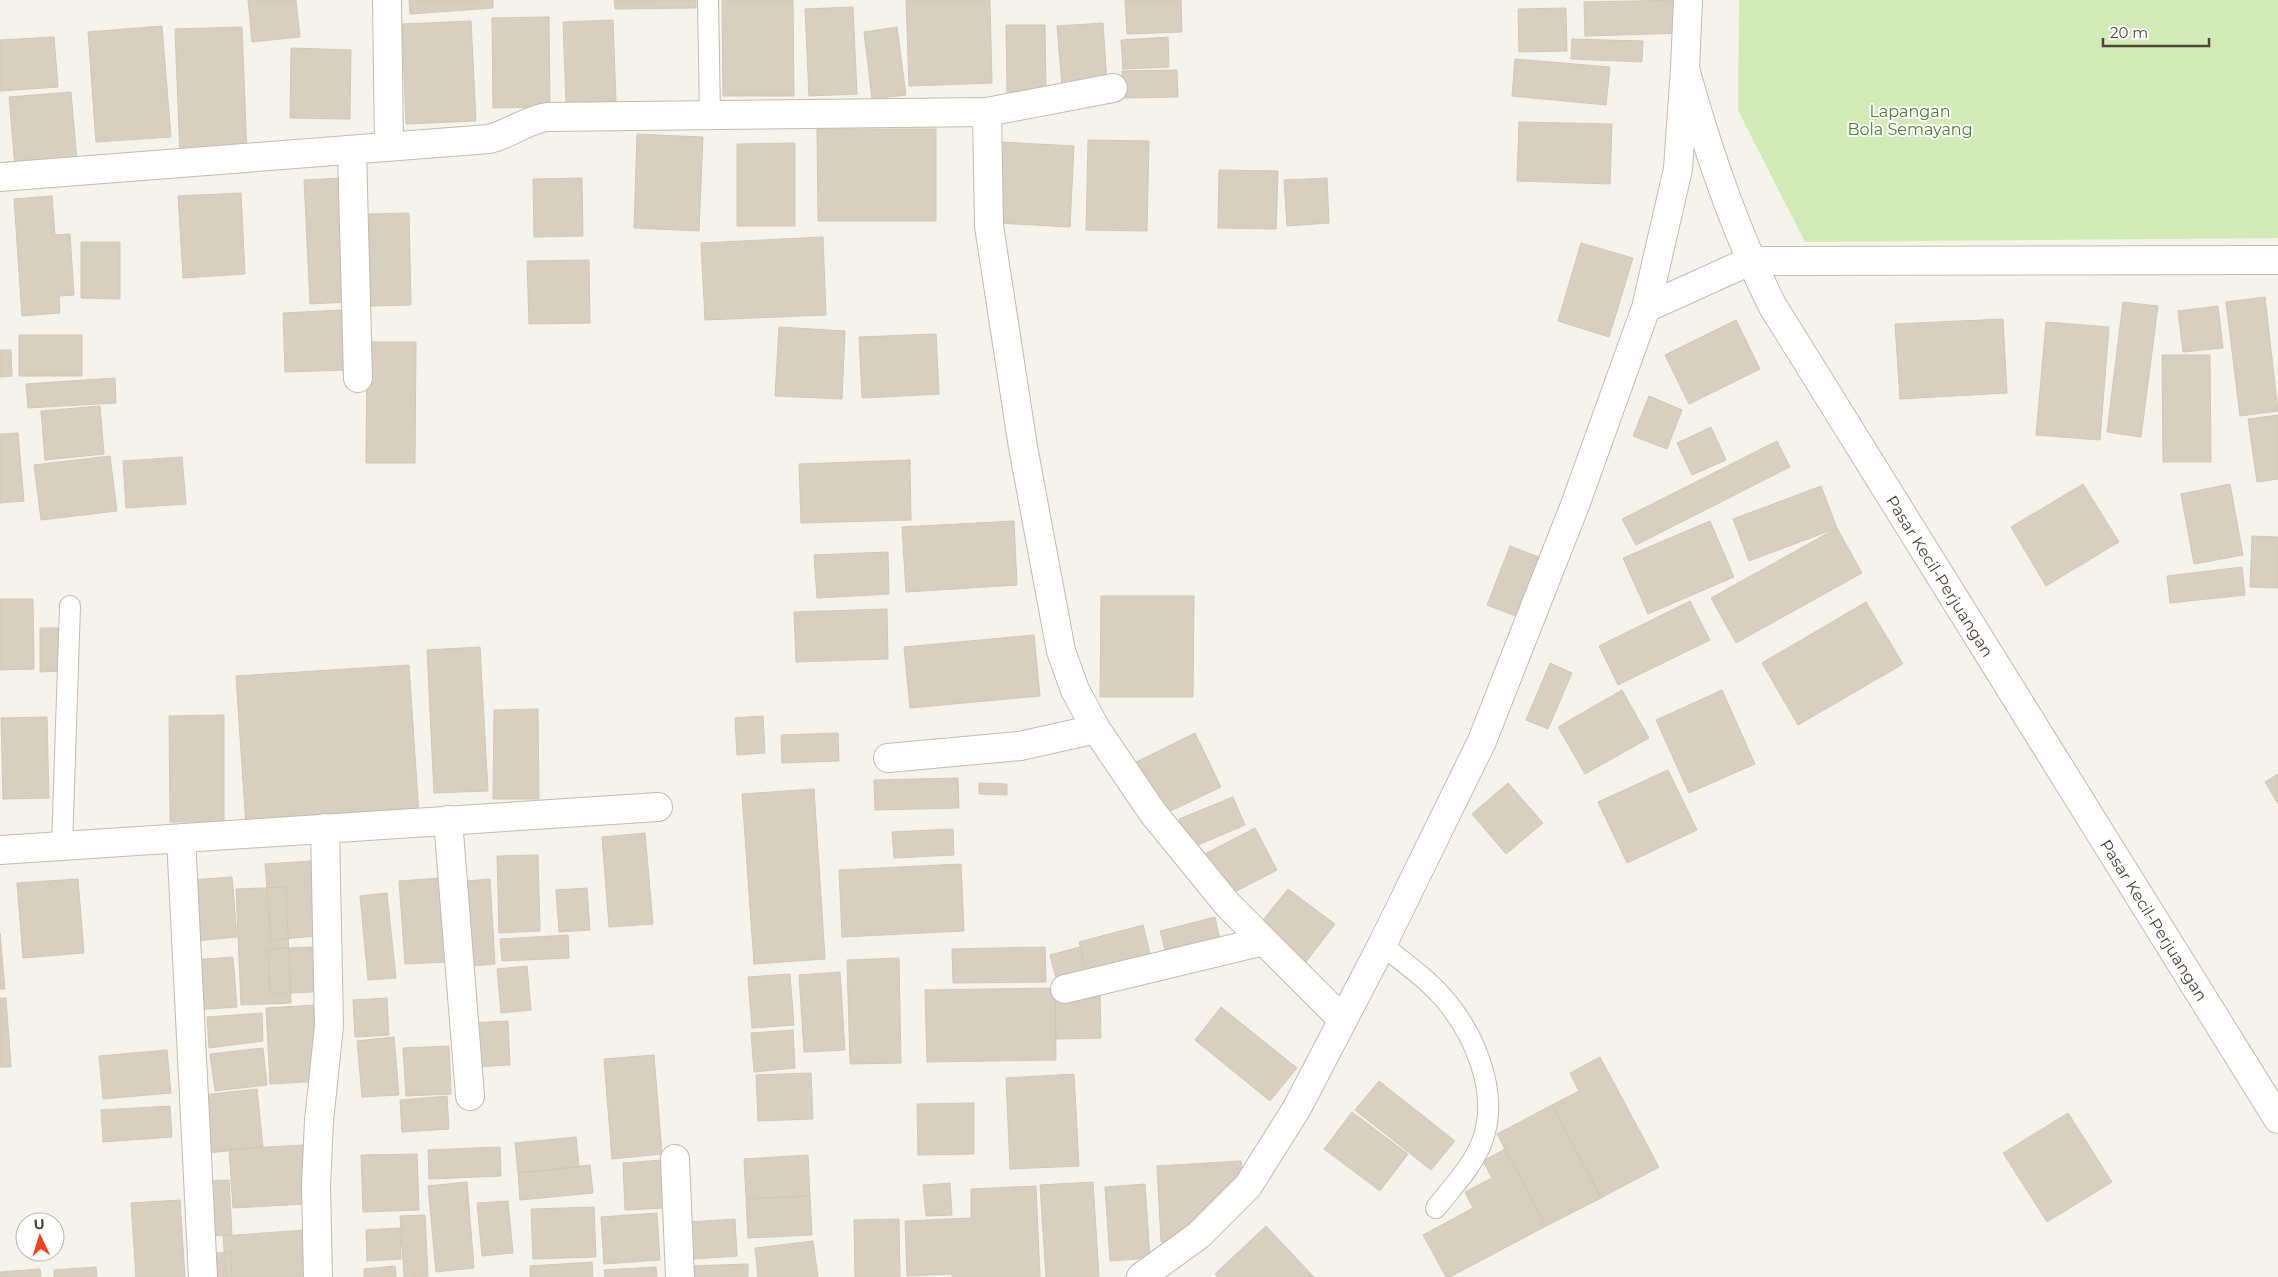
<svg xmlns="http://www.w3.org/2000/svg" width="2278" height="1277" viewBox="0 0 2278 1277" font-family="Montserrat,sans-serif">
  <style>
    .green { fill: #d2eab5 }
    .building { fill: #d8cfc1; stroke: #d3c7b4 }
    .lines { fill: none; stroke-linecap: round; stroke-linejoin: round }
    .service-casing { stroke: #c2bbae; stroke-width: 22 }
    .minor-casing { stroke: #c2bbae; stroke-width: 30 }
    .tertiary-casing { stroke: #c2bbae; stroke-width: 30 }
    .service { stroke: #fff; stroke-width: 20 }
    .minor { stroke: #fff; stroke-width: 28 }
    .tertiary { stroke: #fff; stroke-width: 28 }
    .labels { text-anchor: middle; stroke-width: 4; stroke-linejoin: round; paint-order: stroke }
    .park-label { font-size: 16px; fill: #4a7f2a; stroke: #fff }
    .street-label { font-size: 16px; fill: #4b4439; stroke: #fff }
  </style>
  <rect width="100%" height="100%" fill="#f6f3ec"/>
  <path class="green" d="M1739,0H2278V238L1805,242L1738,110Z"/>
  <path class="building" d="M248,0H296L300,37L252,42Z
    M409,0H493V8L410,14Z
    M614,0H696V8L615,9Z
    M722,0H793L794,96H723Z
    M906,0H990L992,83L909,86Z
    M1125,0H1181L1182,32L1127,34Z
    M1682,0V33L1585,36L1584,2Z
    M853,7L857,94L809,96L805,9Z
    M1566,8L1567,51L1519,52L1518,9Z
    M549,17L550,107L493,108L492,18Z
    M613,20L616,101L566,103L563,22Z
    M471,21L476,121L406,124L402,24Z
    M1103,23L1107,83L1062,86L1057,26Z
    M1006,25H1045L1046,91L1007,92Z
    M162,26L171,137L96,142L88,32Z
    M242,27L247,154L180,157L175,29Z
    M897,27L906,95L872,99L864,32Z
    M54,37L58,87L0,91V40Z
    M1168,37L1169,67L1123,69L1121,40Z
    M1572,39L1643,41L1642,62L1571,59Z
    M291,48L351,50L350,119L290,118Z
    M1515,59L1610,67L1606,105L1512,96Z
    M1177,70L1178,97L1123,98L1122,71Z
    M71,92L77,161L15,166L9,97Z
    M1519,122L1612,124L1610,184L1517,181Z
    M817,129H936V221H818Z
    M637,134L703,137L699,231L634,228Z
    M1088,140L1149,141L1147,231L1086,230Z
    M1000,142L1074,146L1070,227L996,223Z
    M795,143V226H737V144Z
    M1219,170L1278,171L1276,229L1218,228Z
    M340,178L346,302L310,304L304,180Z
    M582,178L583,236L534,237L533,179Z
    M1327,178L1329,223L1287,226L1284,180Z
    M241,193L245,274L183,278L178,196Z
    M52,196L55,235L70,234L74,295L59,296L60,313L22,316L14,199Z
    M409,213L411,305L371,306L369,214Z
    M823,237L826,315L705,320L701,243Z
    M81,242H120V299L81,298Z
    M1581,243L1633,258L1609,337L1558,321Z
    M589,260L590,323L529,324L527,261Z
    M2265,297L2278,411L2240,416L2226,302Z
    M2123,302L2158,306L2141,437L2107,432Z
    M2218,306L2223,348L2183,352L2178,311Z
    M342,310L344,370L285,372L283,313Z
    M2003,319L2007,393L1900,399L1895,324Z
    M1736,320L1760,369L1689,404L1665,355Z
    M2046,322L2109,327L2100,440L2036,435Z
    M779,327L845,331L842,399L775,396Z
    M936,334L939,394L862,398L859,337Z
    M19,335H82V376H19Z
    M367,342H416L415,463H366Z
    M0,350H11L12,376L0,377Z
    M2162,355H2210L2211,462H2163Z
    M115,378L116,403L28,408L26,384Z
    M1649,396L1682,410L1667,449L1633,436Z
    M100,406L104,454L45,460L41,411Z
    M2278,415V479L2257,482L2248,419Z
    M1711,427L1726,460L1692,475L1677,443Z
    M18,433L24,501L0,503V434Z
    M1777,441L1790,467L1636,545L1622,519Z
    M110,456L117,511L41,520L34,465Z
    M182,457L186,504L126,508L123,461Z
    M910,460L911,520L801,523L799,464Z
    M2083,484L2119,542L2046,586L2011,527Z
    M2230,484L2243,555L2194,564L2181,494Z
    M1821,486L1837,528L1749,561L1733,519Z
    M1014,521L1017,585L906,592L902,527Z
    M1710,521L1734,577L1648,614L1623,558Z
    M1837,528L1862,573L1736,643L1711,598Z
    M2252,536L2278,537V588L2250,587Z
    M1510,546L1544,559L1521,618L1487,605Z
    M888,552L889,594L817,598L814,555Z
    M2242,567L2245,595L2170,603L2167,576Z
    M1101,596H1194L1193,697H1100Z
    M0,599H33L34,669L0,670Z
    M1690,601L1710,640L1618,685L1599,646Z
    M1866,602L1903,664L1798,725L1762,663Z
    M887,609L888,659L796,662L794,612Z
    M40,628H59V671L40,672Z
    M1034,635L1040,696L910,708L904,647Z
    M480,647L488,791L434,793L427,650Z
    M1550,663L1572,673L1548,729L1526,720Z
    M409,665L419,815L246,827L236,676Z
    M1622,690L1649,738L1585,774L1558,727Z
    M1722,690L1755,764L1689,793L1656,720Z
    M538,709L539,799H493L494,710Z
    M224,715V822H170L169,716Z
    M763,716L765,753L737,755L735,718Z
    M47,717L49,798L3,799L1,718Z
    M838,733L839,761L782,763L781,735Z
    M1195,733L1221,787L1158,817L1132,764Z
    M1668,770L1697,830L1627,863L1598,802Z
    M2278,774V804L2265,782Z
    M958,778L959,808L875,810L874,780Z
    M979,783L1007,784V795L979,794Z
    M1508,783L1543,823L1506,854L1472,814Z
    M814,789L825,959L754,964L742,794Z
    M1233,797L1245,825L1191,848L1179,819Z
    M1255,828L1277,870L1227,896L1205,854Z
    M953,829L954,855L894,858L892,832Z
    M645,833L653,924L609,927L602,837Z
    M538,855L540,931L499,933L497,856Z
    M311,861L317,936L271,940L265,864Z
    M961,864L964,931L842,937L839,870Z
    M232,877L237,937L195,941L190,880Z
    M440,878L447,962L405,964L399,881Z
    M78,879L84,953L23,958L17,883Z
    M490,879L495,964L461,967L455,882Z
    M286,887L291,1003L241,1005L236,889Z
    M587,888L590,930L559,932L556,890Z
    M1288,889L1335,924L1306,962L1259,925Z
    M387,893L396,978L368,980L360,896Z
    M1215,917L1221,944L1167,957L1160,931Z
    M1143,925L1153,965L1089,982L1079,942Z
    M0,933L5,989H0Z
    M568,935L569,958L502,961L500,939Z
    M312,947L313,992L270,994L268,949Z
    M1045,947L1046,982L953,983L952,949Z
    M1080,947L1088,979L1058,986L1050,955Z
    M233,957L237,1007L195,1010L191,960Z
    M899,958L901,1063L850,1064L847,960Z
    M527,966L531,1010L501,1013L497,969Z
    M840,972L845,1050L804,1052L799,975Z
    M790,974L794,1025L752,1028L748,977Z
    M1055,988L1056,1060L927,1062L925,990Z
    M1100,992L1101,1038L1056,1039L1055,993Z
    M0,998H6L11,1067H0Z
    M387,998L389,1035L355,1037L353,1000Z
    M316,1005L320,1081L270,1084L266,1008Z
    M1221,1007L1297,1068L1270,1101L1195,1040Z
    M262,1013L263,1041L209,1048L207,1017Z
    M508,1021L510,1065L472,1067L470,1023Z
    M793,1030L795,1068L754,1072L751,1033Z
    M394,1037L399,1095L362,1097L357,1041Z
    M449,1046L451,1094L406,1096L403,1048Z
    M263,1048L267,1085L215,1091L210,1054Z
    M167,1050L171,1093L103,1099L99,1056Z
    M654,1055L662,1154L612,1159L604,1059Z
    M1600,1057L1659,1167L1601,1198L1552,1105L1579,1091L1570,1073Z
    M811,1073L813,1119L758,1121L756,1075Z
    M1074,1074L1079,1166L1010,1169L1006,1078Z
    M1379,1081L1455,1141L1431,1170L1355,1110Z
    M257,1089L263,1147L208,1153L203,1095Z
    M447,1096L449,1129L402,1132L400,1100Z
    M974,1103V1154L918,1155L917,1104Z
    M1552,1105L1601,1198L1546,1226L1497,1134Z
    M170,1106L172,1137L103,1142L101,1110Z
    M1352,1112L1408,1154L1380,1191L1324,1149Z
    M2068,1113L2112,1182L2047,1222L2003,1153Z
    M576,1137L579,1167L518,1173L515,1143Z
    M303,1145L306,1204L233,1208L229,1149Z
    M500,1147L501,1176L429,1179L428,1150Z
    M1505,1149L1546,1226L1450,1277H1446L1423,1235L1473,1208L1465,1192L1492,1178L1483,1161Z
    M417,1154L419,1210L363,1212L361,1155Z
    M808,1155L810,1196L746,1199L744,1159Z
    M662,1160L665,1208L625,1210L623,1163Z
    M1241,1161L1243,1176L1168,1242H1161L1157,1166Z
    M590,1165L593,1193L520,1200L518,1173Z
    M229,1180L232,1235L206,1236L204,1181Z
    M467,1182L474,1268L436,1272L428,1186Z
    M1093,1182L1099,1277H1046L1040,1185Z
    M950,1183L952,1215L926,1216L923,1185Z
    M1145,1184L1150,1258L1110,1261L1105,1187Z
    M1036,1186L1040,1277H952V1274L907,1276L905,1221L971,1218V1189Z
    M810,1196L812,1235L748,1238L746,1199Z
    M180,1200L185,1277H136L131,1203Z
    M508,1201L513,1253L482,1256L477,1203Z
    M594,1207L596,1257L533,1259L531,1209Z
    M657,1213L660,1260L604,1264L601,1217Z
    M425,1215L428,1276L404,1277L400,1216Z
    M735,1219L737,1256L692,1259L690,1222Z
    M899,1219L900,1277H855L854,1220Z
    M1266,1226L1314,1277H1218L1215,1274Z
    M400,1228L401,1259L367,1261L366,1230Z
    M305,1230L308,1277H226L223,1236Z
    M813,1241L818,1277H758L755,1248Z
    M231,1252L232,1277H207L205,1254Z
    M592,1262L593,1277H530V1266Z
    M748,1264V1277H692V1266Z
    M395,1266L396,1277H364V1269Z
    M96,1267L97,1277H54V1270Z
    M656,1267L657,1277H605L604,1270Z
    M40,1269L41,1277H0V1272Z"/>
  <g class="lines">
    <defs>
      <path id="service" d="M708,0L710,115
        M62,846L70,606
        M1382,945C1400,960 1421,974 1438,992C1472,1028 1500,1089 1483,1139C1474,1165 1453,1186 1436,1208"/>
      <path id="minor" d="M387,0L389,147
        M1686,72C1708,152 1735,230 1772,305L2278,1119
        M987,112L989,226L1023,447L1061,651L1075,690L1096,729L1153,813L1228,905L1343,1020
        M352,151L358,378
        M0,177L489,139C510,134 526,120 547,117L987,112L1113,88
        M888,758L1020,746L1096,729
        M448,820L470,1096
        M181,838L203,1277
        M0,850L658,807
        M1065,989L1264,941
        M675,1159L680,1277
        M318,1277L316,1186L319,1121L329,1026L325,828"/>
      <path id="tertiary" d="M1646,308L1750,261L2278,260
        M1141,1277L1199,1235L1248,1186L1297,1108L1382,945L1482,741L1575,505L1646,308L1678,169L1685,68L1688,0"/>
    </defs>
    <use href="#service" class="service-casing"/>
    <use href="#minor" class="minor-casing"/>
    <use href="#tertiary" class="tertiary-casing"/>
    <use href="#service" class="service"/>
    <use href="#minor" class="minor"/>
    <use href="#tertiary" class="tertiary"/>
  </g>
  <g class="labels">
    <g class="park-label">
      <text x="1910" y="117">Lapangan<tspan x="1910" dy="18">Bola Semayang</tspan></text>
    </g>
    <g class="street-label">
      <text transform="translate(1940 576) rotate(58)" y="6">Pasar Kecil-Perjuangan</text>
      <text transform="translate(2154 920) rotate(58)" y="6">Pasar Kecil-Perjuangan</text>
    </g>
  </g>
  <g transform="translate(40 1237) rotate(356)"><circle r="24" fill="#ffffff" stroke="#b7b4b0"/>
  <path d="M0-4L9 19L0 12L-9 19Z" fill="#fc3f1d"/>
  <text y="-8" font-size="14" font-weight="bold" text-anchor="middle" fill="#4b4439">U</text>
  </g>
  <path d="M2103 38v8h106v-8" fill="none" stroke="#4b4439" stroke-width="2.5"/>
  <text x="2110" y="38" font-size="15" fill="#4b4439" stroke="#ffffff" stroke-width="4" paint-order="stroke">20 m</text>
</svg>
